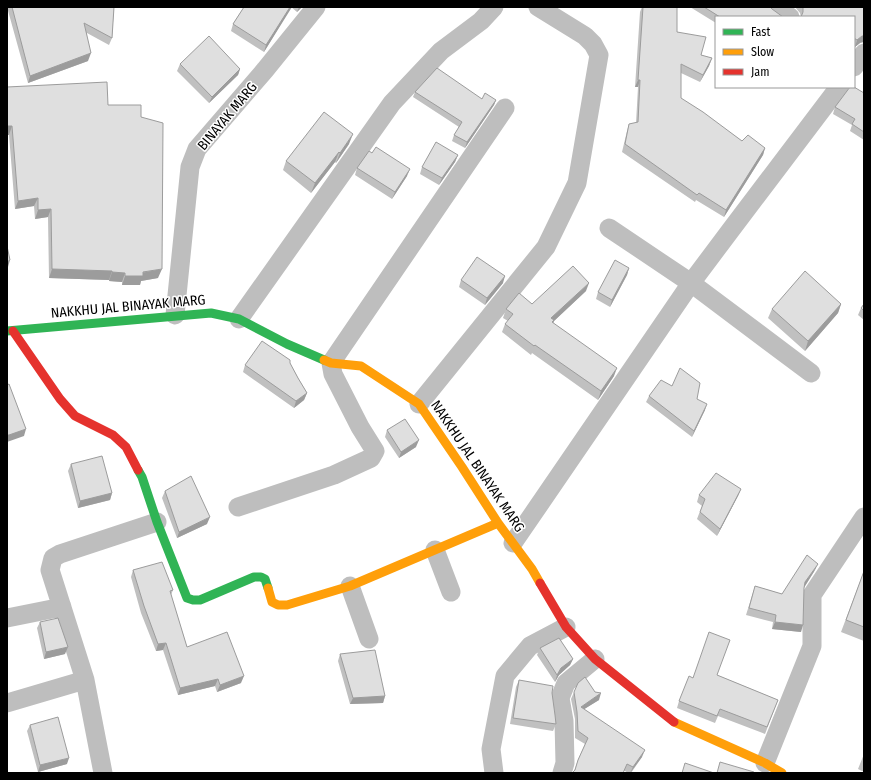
<svg xmlns="http://www.w3.org/2000/svg" width="871" height="780" viewBox="0 0 871 780" font-family="'Fira Sans Condensed',sans-serif">
  <style>
    .lines { fill: none; stroke-linecap: round; stroke-linejoin: round }
    .street { stroke: #bebebe; stroke-width: 19 }
    .fast { stroke: #30b455; stroke-width: 9 }
    .slow { stroke: #ff9f0a; stroke-width: 9 }
    .jam { stroke: #e5322d; stroke-width: 9 }
    .wall { fill: #c0c0c0 }
    .shaded-wall { fill: #9c9c9c }
    .building { fill: #dfdfdf; stroke: #9c9c9c }
    .labels { text-anchor: middle; stroke-width: 3; stroke-linejoin: round; paint-order: stroke }
    .street-label { font-size: 14px; fill: #000; stroke: #fff }
  </style>
  <rect width="100%" height="100%" fill="#fff"/>
  <g class="lines">
    <path class="street" d="M776,7L790,17
      M854,67L864,53
      M609,228L691,283L811,373
      M175,315L190,167L197,149L265,70L316,7
      M239,319L392,103L441,51L481,21L494,7
      M419,404L546,247L577,183L599,55L593,44L585,36L538,7
      M238,507L334,475L371,458L375,451L360,427L333,374L331,363L505,108
      M513,543L691,283L730,231L839,87
      M435,550L451,592
      M350,586L369,639
      M7,618L62,607
      M7,703L85,680
      M765,763L812,646V595L864,517
      M103,773L85,680L50,570L53,558L60,554L157,522
      M494,773L491,749L505,676L530,646L566,627
      M562,773L565,763L564,721L560,698L566,683L595,659"/>
    <path class="fast" d="M7,331L211,313L239,319L287,344L324,360
      M138,470L142,477L157,522L187,598L193,600H200L254,577H261L265,579L268,588"/>
    <path class="slow" d="M324,360L331,363L361,366L419,404L462,467L498,523L532,569L540,583
      M268,588L272,602L278,605H287L350,586L498,523
      M674,722L765,763L782,773"/>
    <path class="jam" d="M13,331L60,399L75,416L113,435L126,447L138,470
      M540,583L566,627L595,659L674,722"/>
  </g>
  <path class="wall" d="M7,7H114L112,38L109,45L87,33L88,61L28,83Z
    M244,7H302L297,12L291,7L264,52L231,31L233,24Z
    M642,7H677V32L701,55L712,58L709,66L700,82L681,73V98L742,141L765,148L763,155L724,217L696,200L695,202L622,152L627,131L629,124L636,123L638,87H635L640,12Z
    M690,7H770L772,9L783,17H716V23Z
    M795,7H864L860,43L855,47L854,46V17H801L800,13Z
    M180,64L240,69L238,75L209,103L177,71Z
    M7,87L108,105L141,117L158,278L141,281L140,285H122V282L109,281V280L49,278L48,217L35,219L34,206L15,209L9,135H7Z
    M415,92L482,99L496,100L494,105L465,148L452,141L454,135L459,127L413,97Z
    M864,93V140L850,131L852,125L833,114L835,107Z
    M349,144L336,163L335,162L311,193L283,170L286,161Z
    M372,153L407,176L392,199L355,175L357,168Z
    M458,155L455,162L439,185L420,174L422,167Z
    M629,268L627,275L610,307L596,299L598,292Z
    M461,280L503,283L485,305L459,287Z
    M586,291L554,321L553,323L614,376L598,400L532,353L531,355L502,332L505,324L508,321L503,318L506,309L532,304Z
    M841,304L838,313L805,351L768,318L772,309Z
    M864,304V320L858,315L861,308Z
    M290,363L298,378L307,393L304,400L294,408L243,372L245,365Z
    M672,386L697,399L705,410L692,437L646,402L649,396Z
    M387,430L416,447L399,458L385,437Z
    M71,464L112,493L110,500L78,508L68,471Z
    M741,489L738,496L717,536L697,519L702,506L697,502L699,495Z
    M165,491L207,524L177,538L162,498Z
    M133,570L173,590L171,595L187,647L241,683L217,692L215,686L178,695L163,650L156,651L141,613L131,577Z
    M815,570L804,588L801,632L772,629L773,622L746,615L755,586L782,594Z
    M864,571V641L841,632Z
    M40,622L65,654L44,659L37,628Z
    M540,648L573,659L570,665L559,675L555,682L537,655Z
    M340,654L385,696L383,703L350,704L338,661Z
    M717,675L778,700L765,734L718,716L715,723L677,708L679,701L693,678Z
    M519,680L552,693L556,724L553,731L510,724L516,687Z
    M578,683L599,700L584,709L642,757L631,773H628L625,771H574L578,760L585,744L575,738V719L571,699Z
    M30,725L67,764L38,772L27,731Z
    M864,754V772L858,769Z"/>
  <path class="shaded-wall" d="M290,7H292L264,52L266,45Z
    M299,7H302L297,12Z
    M862,36H864V42L860,43L855,47L857,40Z
    M91,53L88,61L28,83L30,76Z
    M712,58L709,66L700,82L703,75Z
    M240,69L238,75L209,103L212,97Z
    M638,80H640L638,87H635Z
    M496,100L494,105L465,148L467,142Z
    M7,126H12L9,135H7Z
    M353,134L349,144L336,163L340,153Z
    M765,148L763,155L724,217L726,210Z
    M339,152L335,162L311,193L315,183Z
    M458,155L455,162L439,185L442,178Z
    M410,169L407,176L392,199L395,192Z
    M38,198L34,206L15,209L18,201Z
    M51,209L48,217L35,219L38,210Z
    M10,260L8,267L7,268V262Z
    M629,268L627,275L610,307L612,300Z
    M52,269L112,271L109,280L49,278Z
    M162,269L158,278L141,281L140,285H122L125,276Z
    M112,272L125,273L122,282L109,281Z
    M505,276L503,283L485,305L487,298Z
    M589,283L586,291L554,321L551,329V318Z
    M841,304L838,313L805,351L808,341Z
    M617,368L614,376L598,400L601,391Z
    M307,393L304,400L294,408L296,401Z
    M707,404L705,410L692,437L694,431Z
    M26,429L24,436L7,442V435Z
    M419,440L416,447L399,458L401,452Z
    M741,489L738,496L717,536L720,529Z
    M112,493L110,500L78,508L80,501Z
    M210,517L207,524L177,538L179,532Z
    M818,564L815,570L803,589L805,582Z
    M775,622L803,625L801,632L772,629Z
    M166,643L163,650L156,651L158,644Z
    M68,647L65,654L44,659L46,652Z
    M573,659L570,665L559,675L555,682L557,675L561,668Z
    M244,676L241,683L217,692L220,685Z
    M218,679L215,686L178,695L180,688Z
    M601,693L599,700L578,713L581,707Z
    M385,696L383,703L350,704L353,698Z
    M645,750L642,757L630,773L633,767Z
    M69,758L67,764L38,772L40,765Z"/>
  <path class="building" d="M12,7H114L112,38L84,23L91,53L30,76Z
    M244,7H290L266,45L233,24Z
    M643,7H677V32L706,37L701,55L712,58L703,75L681,64V98L703,112L742,141L748,135L765,148L726,210L699,193L697,195L625,144L629,124L638,122L640,80H638Z
    M704,7H770L772,9L783,17H720Z
    M803,7H864V36H862L857,40L854,38V17H801L803,12Z
    M209,36L240,69L212,97L180,64Z
    M437,68L482,99L485,93L496,100L467,142L454,135L462,122L415,92Z
    M107,82L108,105H141V117L163,123L162,269L143,272V276H125V273L112,272V271L52,269L51,209L38,210V198L18,201L12,126H7V87Z
    M850,87H854L864,93V132L852,124L855,119L835,107Z
    M324,112L353,134L340,153L339,152L315,183L286,161Z
    M436,142L458,155L442,178L422,167Z
    M376,147L410,169L395,192L357,168L369,151L372,153Z
    M7,246L10,260L7,262Z
    M477,257L505,276L487,298L461,280Z
    M615,260L629,268L612,300L598,292Z
    M573,266L589,283L551,318L554,320L552,322L617,368L601,391L535,345L534,346L505,324L513,314L506,309L519,293L532,304Z
    M805,271L841,304L808,341L772,309Z
    M864,304V311L861,308Z
    M262,341L290,360V363L298,378L307,393L296,401L245,365Z
    M680,368L700,383L697,399L707,404L694,431L649,396L661,380L672,386Z
    M9,384L26,429L9,435H7V385Z
    M405,419L419,440L401,452L387,430Z
    M102,456L112,493L80,501L71,464Z
    M716,473L741,489L720,529L700,512L705,499L699,495Z
    M191,476L210,517L179,532L165,491Z
    M807,555L818,564L805,582L804,588L803,625L775,622L776,615L749,608L755,586L782,594Z
    M162,562L173,590L170,591L187,647L227,632L244,676L220,685L218,679L180,688L166,643L158,644L144,606L133,570Z
    M864,571V627L846,620Z
    M58,618L68,647L46,652L40,622Z
    M709,632L730,640L717,675L778,700L767,727L720,709L717,716L679,701L689,676L693,678Z
    M559,638L573,659L561,668L557,675L540,648Z
    M375,650L385,696L353,698L340,654Z
    M585,677L595,692L601,693L581,707L645,750L633,767L627,764L623,773H572L575,770L578,760L588,738L578,731L577,712L574,692L578,683Z
    M519,680L553,686L552,693L555,715L556,724L513,718Z
    M58,717L69,758L40,765L30,725Z
    M720,762L754,772L753,773H717Z
    M685,763L714,773H682Z"/>
  <g class="labels">
    <g class="street-label">
      <text transform="translate(227 116) rotate(-50)" y="5">BINAYAK MARG</text>
      <text transform="translate(128 306) rotate(-5)" y="5">NAKKHU JAL BINAYAK MARG</text>
      <text transform="translate(478 466) rotate(56)" y="5">NAKKHU JAL BINAYAK MARG</text>
    </g>
  </g>
  <rect width="871" height="780" fill="none" stroke="#000000" stroke-width="16"/>
  <rect x="715" y="16" width="140" height="72" fill="#ffffff" stroke="#999999"/>
  <rect x="723" y="29" width="20" height="6" fill="#30b455" stroke="#999999"/>
  <text x="751" y="36" font-size="12" fill="#000000">Fast</text>
  <rect x="723" y="49" width="20" height="6" fill="#ff9f0a" stroke="#999999"/>
  <text x="751" y="56" font-size="12" fill="#000000">Slow</text>
  <rect x="723" y="69" width="20" height="6" fill="#e5322d" stroke="#999999"/>
  <text x="751" y="76" font-size="12" fill="#000000">Jam</text>
</svg>
